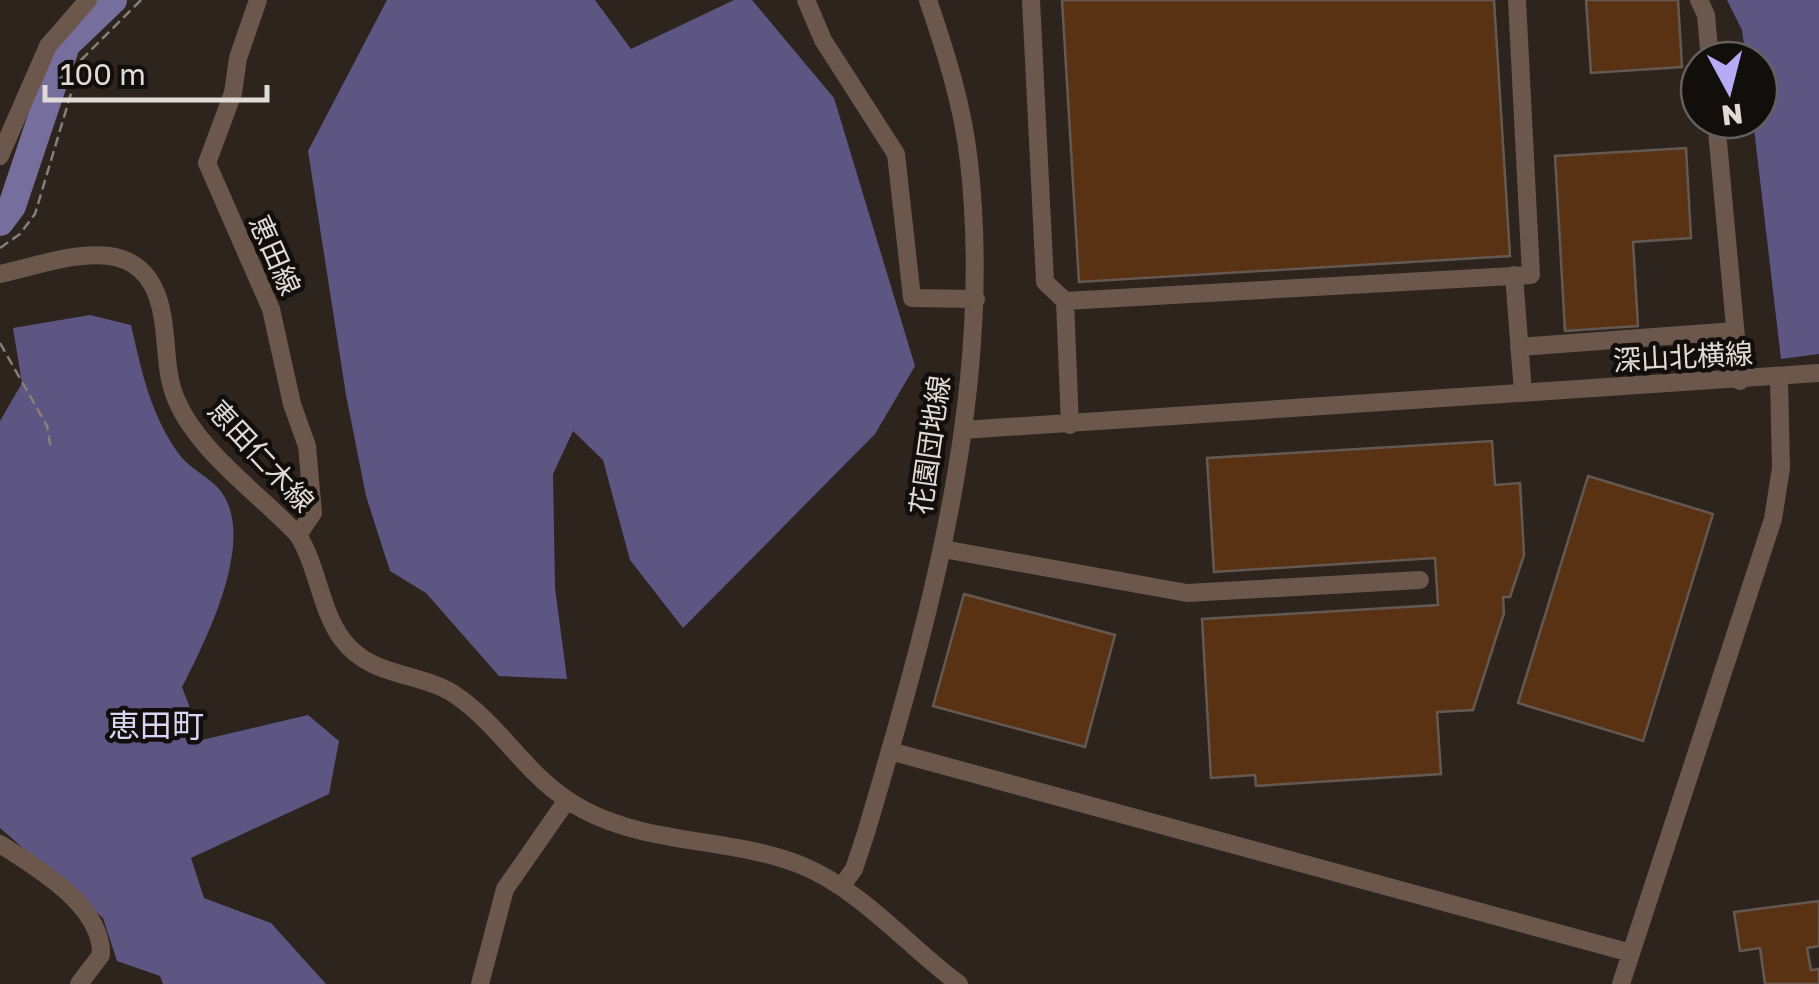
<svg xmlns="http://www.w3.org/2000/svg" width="1819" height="984" viewBox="0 0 1819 984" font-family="'Golos Text','Noto Sans JP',sans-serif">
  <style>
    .forest { fill: #5d5683 }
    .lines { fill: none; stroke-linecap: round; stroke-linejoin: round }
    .river { stroke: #766f9d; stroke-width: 28 }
    .building { fill: #593214; stroke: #645952; stroke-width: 2.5 }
    .path { stroke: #857e79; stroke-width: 2.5; stroke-dasharray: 10 5; stroke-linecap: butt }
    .minor { stroke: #6b574b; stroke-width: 18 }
    .labels { text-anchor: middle; stroke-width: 9; stroke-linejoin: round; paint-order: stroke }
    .street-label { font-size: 28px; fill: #e1dbd7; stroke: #120e0b }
    .quarter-label { font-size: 32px; fill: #d9d6f3; stroke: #120e0b }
  </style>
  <rect width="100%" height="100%" fill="#2d241e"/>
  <path class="forest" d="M387,0H595L631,49L734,0H752L834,98L915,366L875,434L683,628L630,560L603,460L573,431L553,474L555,588L567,679L499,676L426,593L390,571L366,496L346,395L308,151Z
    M1727,0H1819V354L1781,359L1753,120H1759V60H1746L1742,30Z
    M90,315L131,325C142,372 150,414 179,454C190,470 215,479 224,496C254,546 205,642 182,687L202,740L308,715L339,741L329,794L191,858L204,898L271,923L326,984H163L160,976L117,961L103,918L0,828V421L22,383L13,328Z"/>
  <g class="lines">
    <path class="river" d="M0,222L12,206L66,45L113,0"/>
  </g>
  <path class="building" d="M1062,0H1494L1510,256L1079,282Z
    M1586,0H1678L1682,67L1591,73Z
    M1686,148L1691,238L1633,242L1638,326L1565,331L1555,156Z
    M1492,441L1495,485L1520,483L1524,555L1510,597H1503L1504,613L1473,710L1437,712L1441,774L1256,786L1255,775L1211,778L1202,619L1438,605L1435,558L1214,572L1207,458Z
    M1588,476L1713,514L1643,741L1518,703Z
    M964,594L1115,635L1085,747L933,706Z
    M1819,901V946L1807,948L1811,970L1819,969V984H1765L1760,948L1740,951L1734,912Z"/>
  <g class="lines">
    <path class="path" d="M0,248L20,234L35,214L81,60L141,0
      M0,343L47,426L51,449"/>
    <path class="minor" d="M258,0L238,58L233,93L207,163L271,309L292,404L307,446L313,513L298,535
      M806,0L823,40L896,154L912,298L976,299
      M1031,0L1045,282L1065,301L1531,275L1517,0
      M1699,0L1706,15L1710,60
      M1716,120L1740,381
      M0,156L48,46L88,0
      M0,274C56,262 142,224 161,309C168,339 164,371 176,399C198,452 260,494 298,535C318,567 320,609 342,639C373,681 424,670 461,699C507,733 529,781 584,810C652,846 732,837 803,866C861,890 909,947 959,984
      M1514,275L1523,393
      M1065,301L1070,425
      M1519,347L1735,331
      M963,430L1819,373
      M943,549L1187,593L1420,580
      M890,751L1631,953
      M0,844C36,867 103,906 101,955L79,984
      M841,887L854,869L866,833C930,616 995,390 969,162C963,106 946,53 928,0
      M480,984L505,889L567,800
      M1621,984L1773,519L1781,468L1779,379"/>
  </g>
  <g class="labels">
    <g class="street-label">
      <text transform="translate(275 255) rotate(66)" y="10">恵田線</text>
      <text transform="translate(1683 357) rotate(-3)" y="10">深山北横線</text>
      <text transform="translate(930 445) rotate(-82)" y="10">花園団地線</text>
      <text transform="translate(261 456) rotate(47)" y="10">恵田仁木線</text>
    </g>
    <g class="quarter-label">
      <text x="156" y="737">恵田町</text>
    </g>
  </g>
  <g transform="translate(1729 90) rotate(173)"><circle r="48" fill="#120e0b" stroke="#65605d" stroke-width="2.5"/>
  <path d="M0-8L18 38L0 25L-18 38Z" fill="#b7abf8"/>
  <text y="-15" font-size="28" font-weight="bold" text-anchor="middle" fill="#e1dbd7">N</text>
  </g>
  <path d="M45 85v15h222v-15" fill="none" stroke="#e1dbd7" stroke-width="5"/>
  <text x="60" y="85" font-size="30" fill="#e1dbd7" stroke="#120e0b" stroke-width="8" paint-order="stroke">100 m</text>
</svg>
